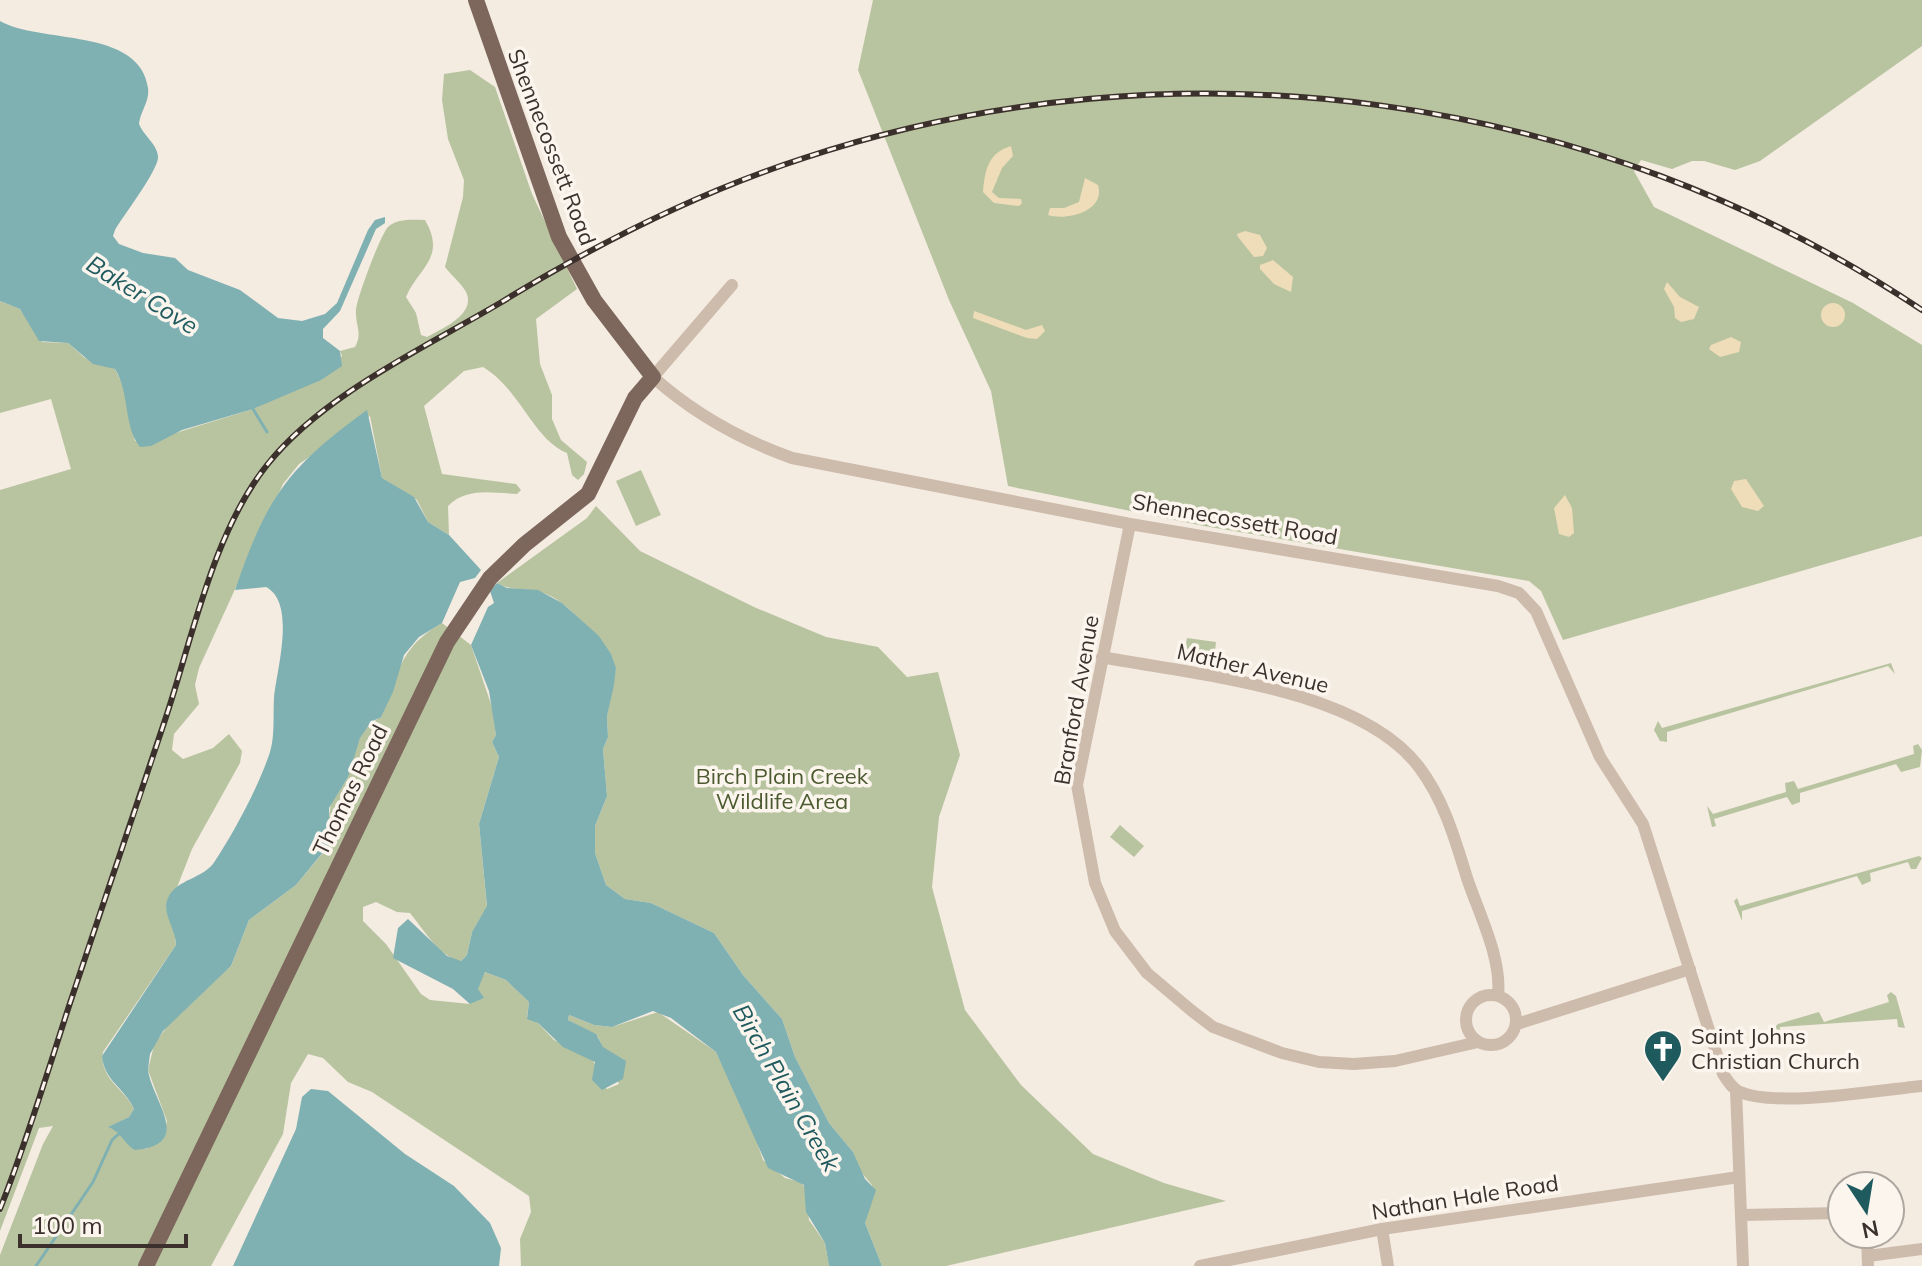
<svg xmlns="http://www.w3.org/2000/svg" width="1922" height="1266" viewBox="0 0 1922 1266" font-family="Mulish,sans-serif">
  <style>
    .green { fill: #b8c4a0 }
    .sand { fill: #efdcb8 }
    .water { fill: #7fb0b2 }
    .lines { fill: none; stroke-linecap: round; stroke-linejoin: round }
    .stream { stroke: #7fb0b2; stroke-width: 3 }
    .minor { stroke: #cdbbac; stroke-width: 12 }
    .major { stroke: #7d675c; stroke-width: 16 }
    .rail-casing { stroke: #3b302b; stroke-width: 6 }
    .rail { stroke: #fbf5ee; stroke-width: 3; stroke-dasharray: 9; stroke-linecap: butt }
    .labels { text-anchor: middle; stroke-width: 7; stroke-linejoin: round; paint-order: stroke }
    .street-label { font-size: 22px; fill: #3b302b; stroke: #fbf5ee }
    .park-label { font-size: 22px; fill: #4a5a2e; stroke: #fbf5ee }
    .poi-label { font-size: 22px; fill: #3b302b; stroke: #fbf5ee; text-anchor: start }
    .water-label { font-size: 24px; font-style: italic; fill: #1f5a5e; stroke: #fbf5ee }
  </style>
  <rect width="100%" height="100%" fill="#f4ebe1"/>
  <path class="green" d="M873,0H1922V46L1760,161L1735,170L1704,161H1692L1672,169L1641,160L1634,171L1654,207L1853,303L1922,345V536L1563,640L1541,591L1529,581L1204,526L1008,486L991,391L949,300L858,70Z
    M470,70L495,87L532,194L577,289L536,319L540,364L552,395V419L561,440L587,462L584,474L578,480L572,475L567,453C533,439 520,389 483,367L464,371L424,406L442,474L516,484L521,490L517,494C492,493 467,487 448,506L449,535L428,522L417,500L382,478L370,416L299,464L283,484L199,668L195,685L199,704L174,734L172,750L183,759L213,748L229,734L242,751L240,763L192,849L167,913L174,928L176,945L103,1052C99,1079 125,1089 134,1109L129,1117L109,1127C123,1133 131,1143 146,1149L163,1139L167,1121L148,1070L154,1045L168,1025L231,966L249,920L296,885L322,854L329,842L326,837L331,803L348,777L350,759L364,730L381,716C400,674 397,649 442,623L471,645L493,710L496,735L492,742L499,757L479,824L487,907L472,932L467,955L460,962C437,954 425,931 410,913L397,912L376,902L363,907V921L386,944L421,994L430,1000L470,1004L485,972L506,980L529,1002L527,1017L538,1023L554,1040L592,1059L596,1066L593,1075L607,1089L619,1084L598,1037L568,1020L569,1015L594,1025L612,1027L658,1012L716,1052L749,1119L763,1160L785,1178L800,1182L806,1188L809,1220L825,1243L829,1266H521L520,1239L531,1212L529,1196L372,1092L348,1082L323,1058L308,1054L291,1083L283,1134L211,1266H0V1255L43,1144L53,1126L39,1128L0,1231V490L71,469L51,399L0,413V301L20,309L42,342L68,343L85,358L115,369L124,387L135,441L169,435L253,409L314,379L321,380L342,356L340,351L355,347C363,333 355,325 356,310C357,297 381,234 388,227C398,218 412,220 425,220C447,258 418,268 406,297L416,313L421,335L427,337C441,329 477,314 466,292C462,284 451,275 445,267L463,197L464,180L448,139L442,100L444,74Z
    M641,470L661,515L636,526L616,481Z
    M596,506L640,551L754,607L826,637L878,647L907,677L938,672L960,755L939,817L932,887L965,1010L1021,1085L1093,1154L1164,1183L1226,1201L946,1266H882L865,1223L872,1185L860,1171L853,1152L829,1123L795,1057L782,1019L743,975L714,933L651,903L625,899L606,885L595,853V826L607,796L603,749L608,737L607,716L616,668C596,643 576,606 546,594C530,587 512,592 497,583L587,518Z
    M1187,638L1216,642L1214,659L1184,655Z
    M1891,663L1895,674L1888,666L1667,732V742L1660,741L1654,730L1658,721L1662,728Z
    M1918,744L1922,750L1920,767L1901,772L1896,764L1800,793V802L1792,805L1787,797L1714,819L1716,826L1712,827L1707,806L1713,814L1786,792L1785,783L1794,781L1798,789L1914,754L1913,746Z
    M1120,825L1144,846L1134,857L1110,837Z
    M1919,856L1922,858L1916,869H1911L1908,862L1870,873L1871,881L1862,885L1857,876L1742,911V921L1734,901L1737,898L1740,906Z
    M1891,992L1896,996L1905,1028L1898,1027L1897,1019L1780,1027L1779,1037H1776L1774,1028L1778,1024L1819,1012L1824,1022L1889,1002L1887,995Z"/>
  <path class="sand" d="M1011,146L1013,156L1002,168L992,192L999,198L1021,199L1022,203L1019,206L994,203L983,192C985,170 988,153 1011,146Z
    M1085,178L1098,185C1106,211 1067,221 1048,215L1050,208H1064L1079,202Z
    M1245,231L1260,235L1267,248L1263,256L1254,257L1238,237L1237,234Z
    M1273,260L1293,277L1291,292L1274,284L1260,269V265Z
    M1667,282L1680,297L1699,307L1694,319L1681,322L1675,318L1674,307L1664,289Z
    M1821 315a12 12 0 1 1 24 0a12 12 0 1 1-24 0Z
    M974,311L1026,330L1042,325L1045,331L1037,339L1027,338L973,318Z
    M1731,337L1741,342L1739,352L1720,357L1709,349L1711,345Z
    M1746,479L1764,506L1758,511L1742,507L1731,489L1734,481Z
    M1565,495L1572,508L1574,533L1569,537L1559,534L1554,508Z"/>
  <path class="water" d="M0,21C39,44 140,27 148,88C150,101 140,112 139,124C143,135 157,144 158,156C160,168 123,216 115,230L113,236L119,244L143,253L175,258L188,270L240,290L278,318L302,321L325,314L337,303L368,230L375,220L385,217V223L376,229L340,311L323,329V338L340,351L342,366L321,380L253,409L182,430L151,446L140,447C123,425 130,393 115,369L93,364L68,343L39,341L20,309L0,301Z
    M367,410L382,478L414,497L428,522L449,535L481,570L475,578L460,582L442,623L419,637L404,655L393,692L381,717L371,722L360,738L348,777L329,808V845L296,885L249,920L231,966L163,1031L150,1054L148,1070C152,1101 195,1144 135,1150C123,1143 122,1132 108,1127L129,1117L134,1109C125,1088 104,1081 102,1056L176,945C176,929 161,913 168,898C176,879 204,879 215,861C234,832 259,786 270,752C275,736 273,715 274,698C276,672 297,603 266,587L235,590C267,497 287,468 367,410Z
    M497,583L507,588L538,590L562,603L599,636L611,654L616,668L614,685L607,716L608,737L603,749L607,796L595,826V853L606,885L625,899L651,903L714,933L743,975L782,1019L795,1057L829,1123L853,1152L865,1179L876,1190L865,1223L882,1266H829L825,1243L806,1212L804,1185L768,1168L716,1052L671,1018L653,1011L612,1027L594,1025L569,1015L568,1020L596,1034L603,1047L626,1061L623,1079L602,1090L592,1080L595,1062L563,1047L538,1023L527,1019L529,1002L506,980L485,972L478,989L484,998L470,1004L453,989L393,958L398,928L408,919L447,956L461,961L467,955L472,932L487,906L479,824L499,757L492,742L496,735L489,691L471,645L488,607L494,603L490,591Z
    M311,1089L328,1091L405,1154L454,1186L490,1223L501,1248L499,1266H233L296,1129L302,1097Z"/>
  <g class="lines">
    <path class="stream" d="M253,409L267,432
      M36,1266L93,1182L112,1140L121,1132"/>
    <path class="minor" d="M732,285L653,377C693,413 742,440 792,458L1130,524L1498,586L1519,593L1536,611L1600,757L1643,824L1723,1074C1728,1081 1732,1089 1740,1092C1778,1108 1879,1090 1922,1086
      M1130,524L1077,785L1095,883L1115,931L1147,973L1192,1011L1213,1027L1282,1053L1319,1062L1354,1064L1395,1061L1478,1042
      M1102,657C1196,675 1359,688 1419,767C1444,800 1455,839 1467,878C1479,914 1502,958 1498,996
      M1466 1020a25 25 0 1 1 50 0a25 25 0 1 1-50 0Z
      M1517,1024L1690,969
      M1736,1090L1743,1266
      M1741,1215L1842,1213
      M1382,1229L1388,1266
      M1867,1234L1868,1266
      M1868,1256L1922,1249
      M1200,1266L1382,1229L1739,1177"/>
    <path class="major" d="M146,1266L447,642L490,578L524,545L588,494L635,398L653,377L594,300L559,237L476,0"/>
    <defs>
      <path id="rail" d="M0,1209C27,1141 48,1070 71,1000C102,906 135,812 166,717C193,636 213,533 267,465C322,395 424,348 500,303C596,244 696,193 804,158C1178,34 1594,91 1922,310"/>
    </defs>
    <use href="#rail" class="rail-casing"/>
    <use href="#rail" class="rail"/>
  </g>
  <defs>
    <symbol id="church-pin" viewBox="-11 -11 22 30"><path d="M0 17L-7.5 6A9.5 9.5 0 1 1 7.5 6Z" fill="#1f5a5e" stroke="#fbf5ee"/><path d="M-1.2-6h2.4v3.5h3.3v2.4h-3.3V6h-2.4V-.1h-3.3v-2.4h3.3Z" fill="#fff"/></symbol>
  </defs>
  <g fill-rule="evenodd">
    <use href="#church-pin" x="1641" y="1027" width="44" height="60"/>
  </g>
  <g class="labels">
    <g class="street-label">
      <text transform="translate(552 147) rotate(69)" y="8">Shennecossett Road</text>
      <text transform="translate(1235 519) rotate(10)" y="8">Shennecossett Road</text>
      <text transform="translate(1253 668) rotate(13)" y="8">Mather Avenue</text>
      <text transform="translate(1076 700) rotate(-80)" y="8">Branford Avenue</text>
      <text transform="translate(350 790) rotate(-64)" y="8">Thomas Road</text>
      <text transform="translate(1465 1197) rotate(-9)" y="8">Nathan Hale Road</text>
    </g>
    <g class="park-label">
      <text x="782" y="784">Birch Plain Creek<tspan x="782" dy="25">Wildlife Area</tspan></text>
    </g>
    <g class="poi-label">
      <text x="1691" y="1044">Saint Johns<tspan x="1691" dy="25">Christian Church</tspan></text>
    </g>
    <g class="water-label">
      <text transform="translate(142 295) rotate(32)" y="8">Baker Cove</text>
      <text transform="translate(786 1088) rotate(60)" y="8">Birch Plain Creek</text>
    </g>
  </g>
  <g transform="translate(1866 1210) rotate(168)"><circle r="38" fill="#fbf5ee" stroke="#aea6a0" stroke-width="2"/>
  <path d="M0-6L14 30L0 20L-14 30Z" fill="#1f5a5e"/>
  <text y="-12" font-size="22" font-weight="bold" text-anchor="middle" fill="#3b302b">N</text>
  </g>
  <path d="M20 1234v12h166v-12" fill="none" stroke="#3b302b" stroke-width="4"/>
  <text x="32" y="1234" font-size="24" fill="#3b302b" stroke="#fbf5ee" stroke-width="6" paint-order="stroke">100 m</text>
</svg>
